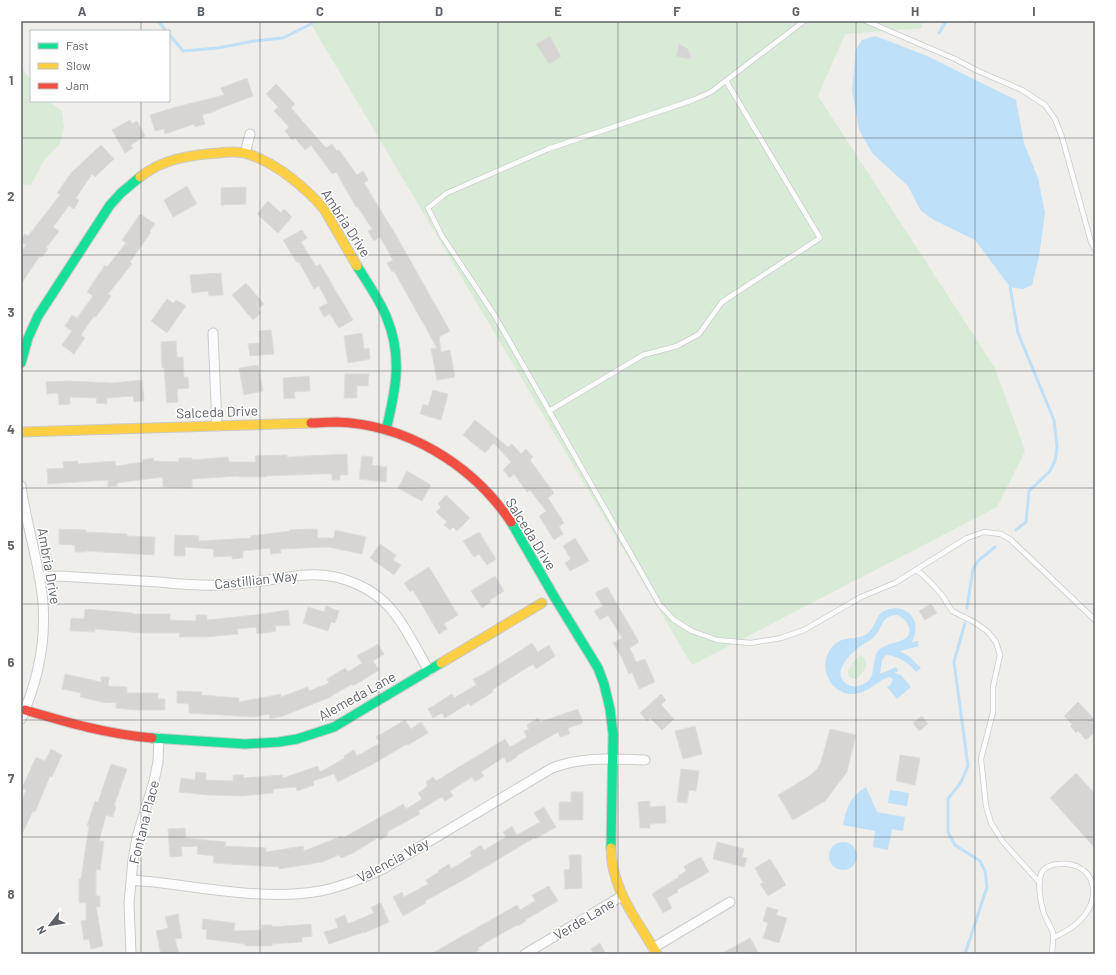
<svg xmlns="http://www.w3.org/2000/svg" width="1116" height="975" viewBox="0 0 1116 975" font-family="Barlow,sans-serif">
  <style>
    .green { fill: #d8ebd6 }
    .water { fill: #bfe0f9; fill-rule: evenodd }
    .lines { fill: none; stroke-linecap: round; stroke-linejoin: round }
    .stream { stroke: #bfe0f9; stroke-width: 3 }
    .building { fill: #d6d5d3; stroke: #deddd9 }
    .lane-casing { stroke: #cbcccc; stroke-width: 6 }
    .street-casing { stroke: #cbcccc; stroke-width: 11 }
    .fast-casing { stroke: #cacacb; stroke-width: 11 }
    .slow-casing { stroke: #cacacb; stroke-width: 11 }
    .jam-casing { stroke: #cacacb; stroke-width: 11 }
    .lane { stroke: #fdfcfc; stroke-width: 4.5 }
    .street { stroke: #fdfcfc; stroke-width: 9 }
    .fast { stroke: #16e098; stroke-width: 9 }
    .slow { stroke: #ffcf43; stroke-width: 9 }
    .jam { stroke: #f24e42; stroke-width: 9 }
    .grid { fill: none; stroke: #5f6368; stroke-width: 1; stroke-opacity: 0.55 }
    .labels { text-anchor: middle; stroke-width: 3; stroke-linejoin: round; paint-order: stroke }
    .street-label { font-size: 14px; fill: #5f6368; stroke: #fff }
    .neatline { fill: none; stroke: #5f6368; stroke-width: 1.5 }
    .grid-label { font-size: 13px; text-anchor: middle; font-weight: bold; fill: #5f6368 }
  </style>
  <rect width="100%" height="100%" fill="#efeeea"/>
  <path class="green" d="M315,21H921L922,28L845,34L818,96L995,368L1025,451L997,507L692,665L311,24Z
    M21,66L31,81V101H48L62,111L64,127L60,144L44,160L31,185L21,184Z
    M861,655C871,665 864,671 857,679H852L849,676L848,670L855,660Z"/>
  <path class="water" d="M875,36L925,55L1016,100L1024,143L1038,178L1045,213L1039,257L1032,285L1023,289L1010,287L975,240L934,220L921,211L908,186L873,154L859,130L852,90L856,49L862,40Z
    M896,608C915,610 920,626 912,642L918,641L919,646L900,651L910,657L921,668L916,672C908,662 898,656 886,655L882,660L880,674L896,667L898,671L894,673L901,675L911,687L897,699L887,687L891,684L893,679L890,677L886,678C876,683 867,693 854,694C828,695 816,662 834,645C844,635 858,641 868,633C880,623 872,610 896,608ZM897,615C902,617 906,620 908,625C916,645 886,640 878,651C870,663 879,682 858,686C853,687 848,686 844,682C833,669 852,652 862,645C865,643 869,641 872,639C883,630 880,615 897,615Z
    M866,787L877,812L905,817L903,831L892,829L888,850L873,847L875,831L843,825C846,808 851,795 866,787Z
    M890,790L909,793L907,806L888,803Z
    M829 856a14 14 0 1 1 28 0a14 14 0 1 1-28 0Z"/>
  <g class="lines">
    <path class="stream" d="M158,21L166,31
      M939,33L946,21
      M169,34L183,51L218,48L254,41L283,38L311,24L313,21
      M1010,287L1018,333L1054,420L1057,446L1055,461L1050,471L1029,491L1026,522L1016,530
      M967,608L973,569L978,561L995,547
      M965,623L954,662L968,766L961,782L948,799V832L955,845L980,861L985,871L987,887L965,954"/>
  </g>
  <path class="building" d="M550,36L561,57L549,64L536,44Z
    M679,44L688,49L691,56L690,58L686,59L676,56Z
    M247,78L253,96L216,110V111L202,115L205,124L195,127L194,124L165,134L164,129L155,131L150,115L176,107L224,95L221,88Z
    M276,84L295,104L291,108L326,148L332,144L337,151L339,150L357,175L363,171L368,180L364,183L397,237L450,331L439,337L441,352L450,350L455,377L437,380L431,349L437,348L394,271L392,272L387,263L393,260L380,237L374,241L368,231L372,229L358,207H356L336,172L332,174L311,145L305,150L295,138L292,140L285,131L289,127L274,111L278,107L266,94Z
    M130,120L132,124L137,121L145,136L131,145L133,148L125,153L112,130Z
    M101,145L114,159L95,177L92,174L76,198L79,200L74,209L69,206L53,227L59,231L46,248L48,249L42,257L40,256L21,284V252L26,245L21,242V240L25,234L28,236L60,195L57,193L71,173Z
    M187,186L197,204L173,217L164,200Z
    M246,187V204L221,205V188Z
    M268,201L281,213L284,209L292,217L278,233L257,214Z
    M140,214L155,224L150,231L151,232L130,262L132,264L108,294L111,296L96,317L94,316L81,335L85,338L74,354L62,345L72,331L65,326L72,315L77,318L93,296L87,292L105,265L107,267L126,243L122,240Z
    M302,230L307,238L301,242L316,266L320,264L353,320L339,328L330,314L324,317L319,308L328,303L319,286L314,289L299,262L297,263L283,240Z
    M221,273L223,295L209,296L208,291L192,293L190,275Z
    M246,283L264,304L258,309L261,313L253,320L232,295Z
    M167,299L173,303L176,300L186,306L167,333L151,321Z
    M271,330L274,354L250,356L248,344L260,343L259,331Z
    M362,333L364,349L369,348L370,359L348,363L344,336Z
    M176,341L177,357H183L184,377H188L189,388L177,389L178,402L167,403L164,368H162L161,342Z
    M258,365L263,391L244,395L239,368Z
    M345,374H369L368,386H357V398H344Z
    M309,376L310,391L294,392L295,398L284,399L283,378Z
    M142,380L144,401L134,402L133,396L107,398V404L96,403L97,398L70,397V404L59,405L58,393L47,394L46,382L68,381L112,383Z
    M433,390L448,394L441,420L420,414L423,404L428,406Z
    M475,420L508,447L512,444L521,454L526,449L533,457L530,460L554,493L548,498L564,523L559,526L563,534L554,540L539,516L546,511L530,490L527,492L514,474L510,478L503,470L511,462L494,443L485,453L463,435Z
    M347,454L348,475H340V480H332V474H319L266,476V477H239V476L192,479V488L163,487V477L117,483V486L108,487V480L48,484L47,469L64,468L63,462L78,461V464L115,461L116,466L143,462L142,460L153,458L154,461L179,462V458H192V460L228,457L229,462H256L255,456L287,455V457Z
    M362,456L373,457L372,465L387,467L386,482L359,479Z
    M407,471L431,485L422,501L398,488Z
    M446,495L470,518L457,531L453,527L450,530L444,525L447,522L436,512L441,507L438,504Z
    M59,529L86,530V532L127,534V536L155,537L154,555L86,551V552H75V545L59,544Z
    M317,529L318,538H334L335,530L366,537L362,554L328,547L280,549L281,553L271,554L270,548L243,551V558L232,559V556L214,557L213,549L185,547V556H174L175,535L199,536V541L251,538L250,536L290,531L289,530Z
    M479,532L496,559L487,565L479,554L474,557L463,541Z
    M575,538L589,561L570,571L565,563L571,559L563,546Z
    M380,544L396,555L393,560L401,565L394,575L370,558Z
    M429,567L458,615L444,624L447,629L439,634L413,590L410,592L404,583Z
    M495,576L504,591L490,600L491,602L482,608L471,591Z
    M607,587L639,642L630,648L636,662L645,659L655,682L639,689L632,672L629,674L621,656L613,643L622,638L608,615L600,620L594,611L603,606L595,593Z
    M931,604L937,613L925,620L919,611Z
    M326,606L339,611L335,623L331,622L328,631L303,623L308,607L324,612Z
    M85,609L133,613V614H170V620L196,621V615H207V620L255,615L288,610L290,625L275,626L276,631L257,634L256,627L237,629L238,634L206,637H179L180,633H143L95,629V632L70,631L71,618L84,619Z
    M532,643L538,652L549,645L555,656L536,669L533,664L492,690L493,692L470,706L469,703L445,718L442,713L433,718L428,709L452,694L454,698L476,685L473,679L482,675Z
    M378,644L384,654L373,661L379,670L353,686L352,684L328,698L283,716L270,719L269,714L254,717L189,713V704L177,703V691L202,692L201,695L239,698V702L281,694V697L308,687L309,691L329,683L327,679L345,668L348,672L362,663L357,656Z
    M65,674L101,682V677H109L108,686L127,687V693H158V699H165V710H136L116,708V703L102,702L80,697L81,693L62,689Z
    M661,694L666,700L661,705L674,719L662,730L650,718L647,721L640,713Z
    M1078,702L1095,720V732L1086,740L1078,731L1076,733L1070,726L1072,724L1064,716Z
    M578,709L583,723L568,728L570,734L560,737L558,732L516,756L517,757L507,763L504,757L481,772L484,776L475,782L472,777L450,791L453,796L445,801L442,797L418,811L420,814L387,832L388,835L380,840L379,837L353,853L341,858L339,855L322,862L279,869V867L213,863L214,856L197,854L198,846L181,847L182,856L170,857L168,829L185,828L186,838L226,842L225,846L266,848V852L303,846L304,851L342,836L343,838L403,804L406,809L422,799L418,793L428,786L426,782L433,777L436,781L505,739L510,747L527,737L524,731L529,729L527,725L538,718L540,722Z
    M922,716L928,724L919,731L913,723Z
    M405,720L411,729L421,722L428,733L408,745L407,744L373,764L338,782L334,774L313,781L314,785L297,791L296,787L273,789V793L243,796L208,795L179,792L181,778L195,780L196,772L206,773V780L233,781V775H244L243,778L283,775V778L318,766L320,772L345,758L344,756L354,750L357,756L380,743L376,737Z
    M695,726L702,754L683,759L675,731Z
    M830,729L856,735L847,772L825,801L793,820L778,795L811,775L817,769L821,762Z
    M51,749L62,755L52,777L50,776L35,812L33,811L21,836V803L26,790L22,788L36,757L45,761Z
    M900,755L920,758L915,785L896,781Z
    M111,764L127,769L114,806H116L113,817L106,815L99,841H104L100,870L96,869V896H100V907H96L103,946L91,949L89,939L84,940L81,921L86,920V903H79V879H81L89,826H87L95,801L98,802Z
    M681,769L699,771L696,791L689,790L687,803L677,802Z
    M1076,773L1095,794V848L1050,798Z
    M571,792H583V820H559V802H571Z
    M650,801V807L665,806L666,823L650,824V828H640L638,802Z
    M544,807L556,827L535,839L534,838L467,878L425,901L426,903L403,916L393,897L402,892L404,897L428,884L426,880L439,872L438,871L449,864L451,869L472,856L470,852L481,845L484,850L506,837L503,832L512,826L517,835L540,822L534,813Z
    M717,842L744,849L742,857L747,858L744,867L713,859Z
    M569,855H581L582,888L565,889L564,870L570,869Z
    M701,857L709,872L677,890L678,892L667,898L672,908L663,913L652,894L679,877L678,876L686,871L684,866Z
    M770,859L786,885L768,896L760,884L763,883L755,868Z
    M549,886L558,901L525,920L526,921L518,926L517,925L492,939L478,948L479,950L473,954H431L517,905L520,910L535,901L532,895Z
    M381,903L389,922L364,933V932L329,944L324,932L338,928L335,919L345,915L348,924L374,913L371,907Z
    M767,907L778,910L776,915L787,918L779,943L763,938L768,923L763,921Z
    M178,914L182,938L175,939L179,954H161L156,931L168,928L165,917Z
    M203,919L235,923L234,931L262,930L261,925H272V927L311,924L312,936L302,937V942L272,944V946H245V944L206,939L207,930L202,929Z
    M750,938L759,954H721Z
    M600,943L606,954H594L591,949Z"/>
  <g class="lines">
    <defs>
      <path id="lane" d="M804,21L711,92L693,100L548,149L447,193L428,208L442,236L495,316L660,605L674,620L692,631L717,640L751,643L781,638L804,630L861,597L895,583L967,538L984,532L1001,534L1011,540L1095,620
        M866,21L955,59L978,71L1022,90L1045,105L1055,119L1062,137L1091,242L1095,249
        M549,411L643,355L677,346L699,334L722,302L820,238L726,81
        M915,570L922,574L932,584L942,595L952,611L974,622L987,631L996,642L1000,655L993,687V712L981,759L986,806L991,823L1003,842L1040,883
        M1052,954C1052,947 1054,939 1053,933C1051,927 1047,921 1045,916C1041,906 1037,884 1041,874C1044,867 1052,864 1059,864C1087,861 1102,886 1088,910C1080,924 1067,931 1053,938"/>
      <path id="street" d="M245,153L250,134
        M213,333L217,426
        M21,486C26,525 40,564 43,603C46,643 37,683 21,719
        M39,577L59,576C92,578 126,580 159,582C179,584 199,586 219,585C249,585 278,577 307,575C340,573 375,587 395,614C408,631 418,652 429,671
        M131,880C192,884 259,902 320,891C342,887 363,878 383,869L552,768C583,756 613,759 645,760
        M653,948L730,902
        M131,954L129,903L133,860L137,837L154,781L158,762L159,738
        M525,954L622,896"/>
      <path id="fast" d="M357,266C367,282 379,299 386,316C403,356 396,389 386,430
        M21,363L28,338L38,316L110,205L121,193L140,177
        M511,522L555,598L598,668L604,684L610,709L613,734L611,848
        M152,738L245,744L279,742L297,739L334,727L441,663"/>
      <path id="slow" d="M140,177C162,159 190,155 218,153C227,152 239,151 248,154C276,163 305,187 324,209L357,266
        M21,432L311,423
        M441,663L542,603
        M611,848C611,889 637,920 657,954"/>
      <path id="jam" d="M311,423C319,423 328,422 336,422C406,424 472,464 511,522
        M25,710C69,723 107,734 152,738"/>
    </defs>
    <use href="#lane" class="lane-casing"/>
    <use href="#street" class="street-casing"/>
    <use href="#fast" class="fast-casing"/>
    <use href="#slow" class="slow-casing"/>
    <use href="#jam" class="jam-casing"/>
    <use href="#lane" class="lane"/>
    <use href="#street" class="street"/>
    <use href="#fast" class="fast"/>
    <use href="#slow" class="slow"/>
    <use href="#jam" class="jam"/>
  </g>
  <path class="grid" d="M141,21V31M260,21V954M379,21V954M498,21V954M618,21V954M737,21V954M856,21V954M975,21V954M141,101V954M21,138H1095M21,255H1095M21,371H1095M21,488H1095M21,604H1095M21,720H1095M21,837H1095"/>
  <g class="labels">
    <g class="street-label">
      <text transform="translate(346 223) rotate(57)" y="5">Ambria Drive</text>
      <text transform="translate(217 412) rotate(-2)" y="5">Salceda Drive</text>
      <text transform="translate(531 534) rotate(58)" y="5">Salceda Drive</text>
      <text transform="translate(49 566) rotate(80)" y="5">Ambria Drive</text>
      <text transform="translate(256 580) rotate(-6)" y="5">Castillian Way</text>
      <text transform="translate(357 696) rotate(-29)" y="5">Alemeda Lane</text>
      <text transform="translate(144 822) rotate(-76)" y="5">Fontana Place</text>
      <text transform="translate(393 860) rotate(-28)" y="5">Valencia Way</text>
      <text transform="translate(584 919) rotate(-31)" y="5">Verde Lane</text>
    </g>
  </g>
  <rect width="1116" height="975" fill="none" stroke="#ffffff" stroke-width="44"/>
  <rect x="30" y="30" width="140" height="72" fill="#ffffff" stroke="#bfc1c3"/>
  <rect x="38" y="43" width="20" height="6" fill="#16e098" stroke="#bfc1c3"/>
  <text x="66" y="50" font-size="12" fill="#5f6368">Fast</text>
  <rect x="38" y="63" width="20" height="6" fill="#ffcf43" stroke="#bfc1c3"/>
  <text x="66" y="70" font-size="12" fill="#5f6368">Slow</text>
  <rect x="38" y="83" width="20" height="6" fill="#f24e42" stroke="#bfc1c3"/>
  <text x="66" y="90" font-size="12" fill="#5f6368">Jam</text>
  <g transform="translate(50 925) rotate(239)" stroke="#ffffff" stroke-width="3" paint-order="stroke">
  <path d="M0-3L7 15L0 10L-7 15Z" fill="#5f6368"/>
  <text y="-6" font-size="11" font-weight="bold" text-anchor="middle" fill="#5f6368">N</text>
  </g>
  <rect x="22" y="22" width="1072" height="931" class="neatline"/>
  <g class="grid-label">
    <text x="82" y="16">A</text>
    <text x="201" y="16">B</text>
    <text x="320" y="16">C</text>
    <text x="439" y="16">D</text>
    <text x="558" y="16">E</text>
    <text x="677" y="16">F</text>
    <text x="796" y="16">G</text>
    <text x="915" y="16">H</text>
    <text x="1034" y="16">I</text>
    <text x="11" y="85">1</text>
    <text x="11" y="201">2</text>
    <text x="11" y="317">3</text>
    <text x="11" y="434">4</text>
    <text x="11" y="550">5</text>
    <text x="11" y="667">6</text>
    <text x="11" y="783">7</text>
    <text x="11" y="899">8</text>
  </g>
</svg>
